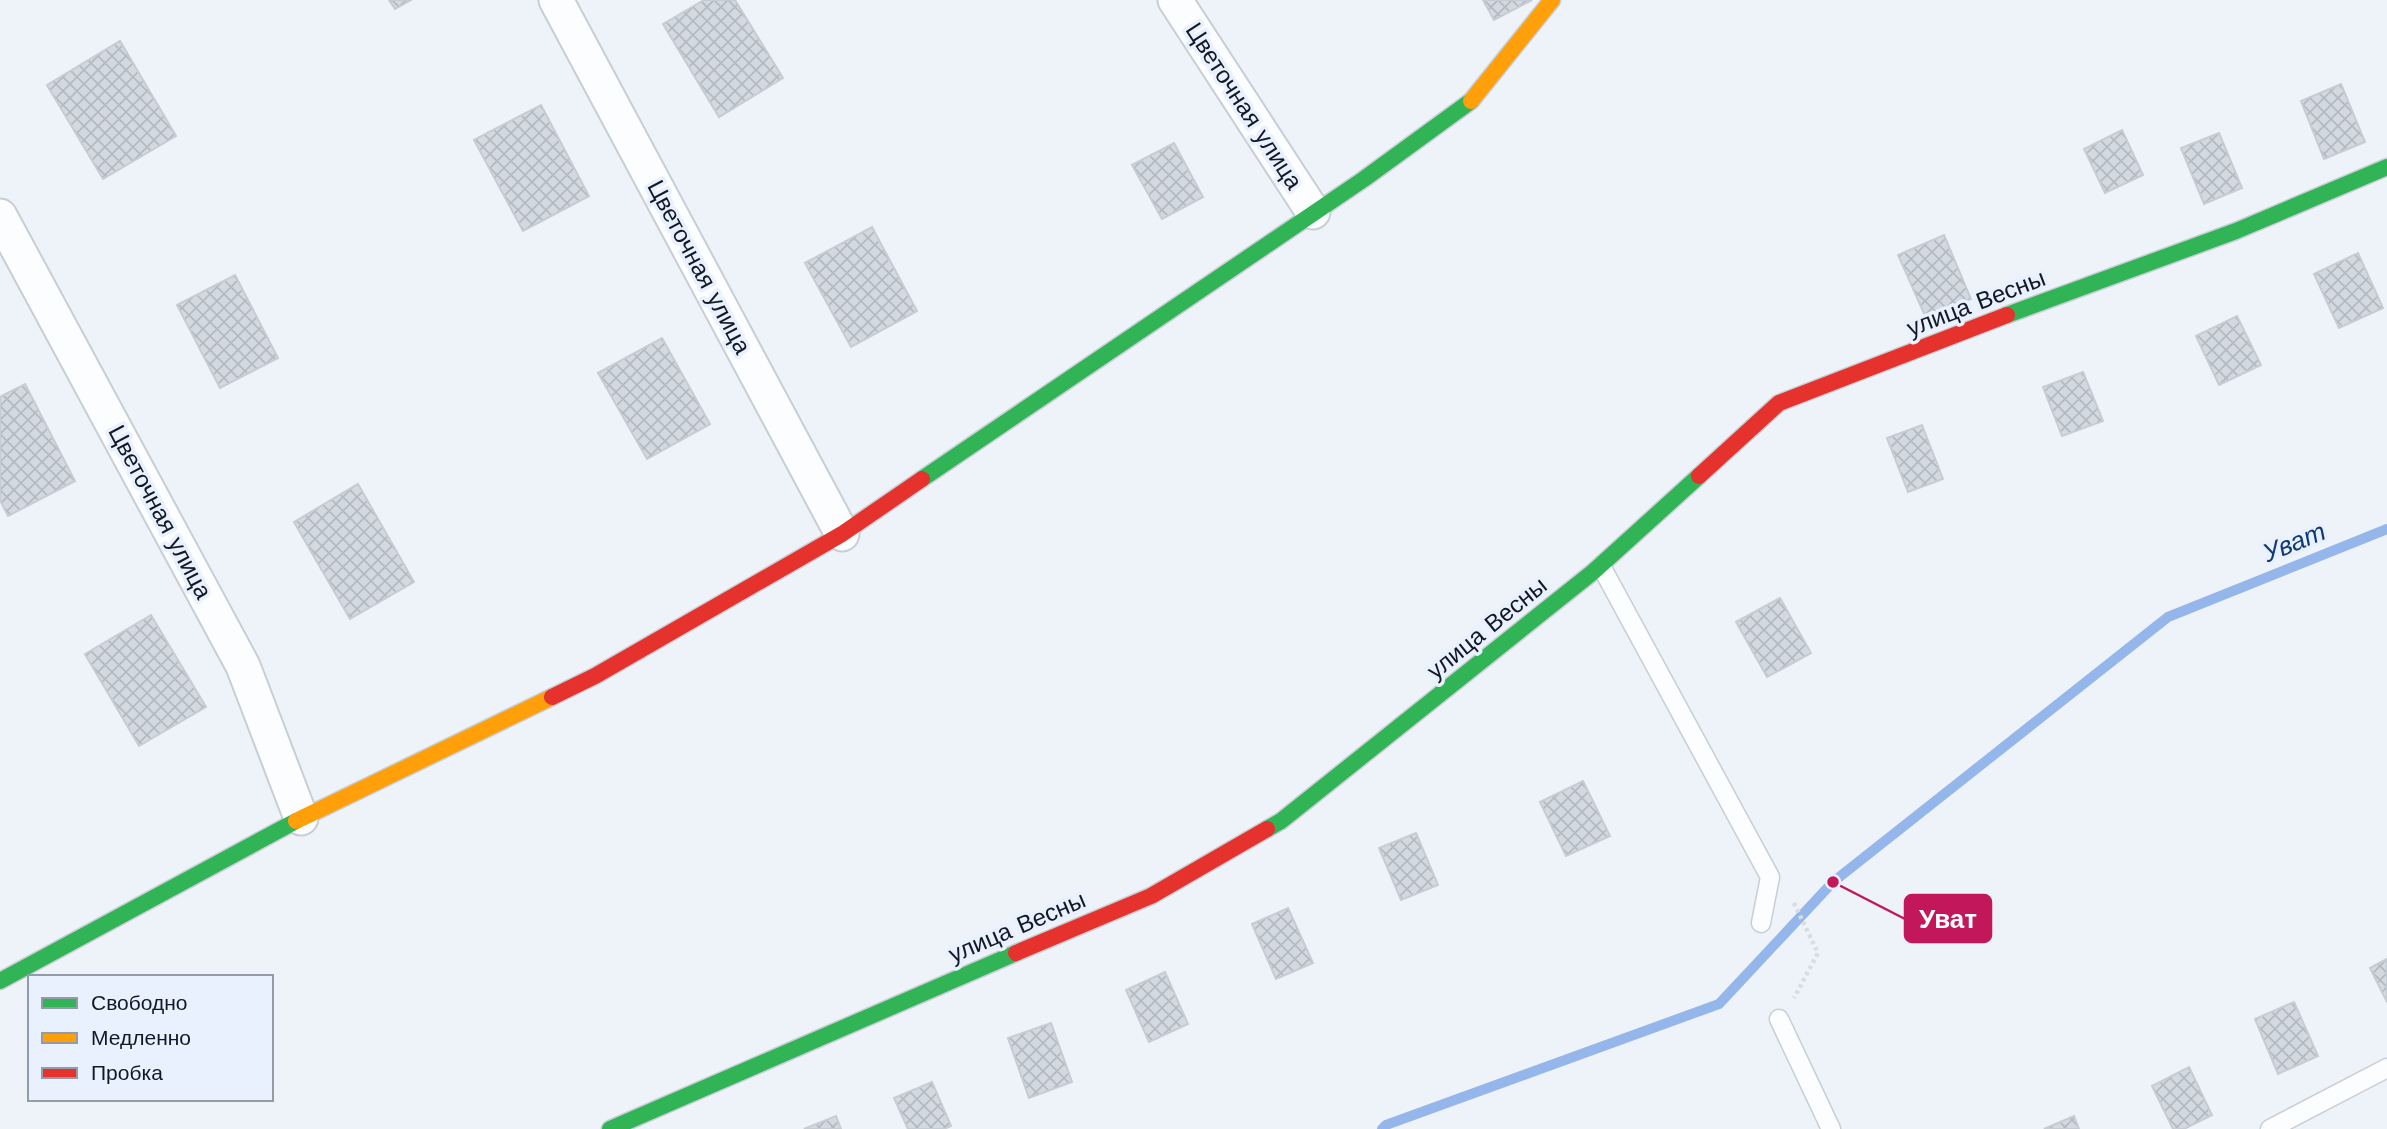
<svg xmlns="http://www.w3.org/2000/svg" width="2387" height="1129" viewBox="0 0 2387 1129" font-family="'Work Sans',sans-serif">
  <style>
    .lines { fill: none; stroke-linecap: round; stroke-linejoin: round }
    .stream { stroke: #95b6ea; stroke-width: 10 }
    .building { fill: url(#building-cross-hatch); stroke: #c6ccd4; stroke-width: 2 }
    .lane-casing { stroke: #c8ced6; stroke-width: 21 }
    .street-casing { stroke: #c8ced6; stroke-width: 37 }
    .fast-casing { stroke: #c8ced6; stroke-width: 19 }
    .slow-casing { stroke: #c8ced6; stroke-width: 19 }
    .jam-casing { stroke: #c8ced6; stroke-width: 19 }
    .path { stroke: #dbdcdf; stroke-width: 4.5; stroke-dasharray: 3.5 3.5; stroke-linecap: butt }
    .lane { stroke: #fcfdfe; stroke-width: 18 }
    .street { stroke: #fcfdfe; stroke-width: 33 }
    .fast { stroke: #30b455; stroke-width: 16 }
    .slow { stroke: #ff9f0a; stroke-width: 16 }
    .jam { stroke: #e5322d; stroke-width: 16 }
    .labels { text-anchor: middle; stroke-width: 7; stroke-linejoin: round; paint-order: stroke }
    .street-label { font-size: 24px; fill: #121924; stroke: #e9f1fe }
    .water-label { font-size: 26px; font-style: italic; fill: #0f3978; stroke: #e9f1fe }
    .leader { fill: none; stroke: #c2185b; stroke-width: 2.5 }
    .callout-dot { fill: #c2185b; stroke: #e9f1fe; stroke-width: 2.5 }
    .callout { fill: #c2185b; stroke: #c2185b; stroke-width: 2.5 }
    .callout-label { font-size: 26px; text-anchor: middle; font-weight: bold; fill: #fff }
  </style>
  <defs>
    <pattern id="building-cross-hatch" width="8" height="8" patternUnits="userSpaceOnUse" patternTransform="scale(1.75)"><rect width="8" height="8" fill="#d3d9e1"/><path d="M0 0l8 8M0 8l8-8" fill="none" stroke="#b4bac1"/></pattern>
  </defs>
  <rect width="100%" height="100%" fill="#eef2f9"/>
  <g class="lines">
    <path class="stream" d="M1382,1129L1386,1125L1719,1004L1833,882L2168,617L2387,529"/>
  </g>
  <path class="building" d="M389,0H411L395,9Z
    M704,0H735L783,78L719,117L663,24Z
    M1483,0H1532L1494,20Z
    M120,41L176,136L103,179L47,85Z
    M2341,84L2365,142L2324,159L2301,101Z
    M541,105L589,196L523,231L474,140Z
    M2122,130L2143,175L2105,193L2084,149Z
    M2219,133L2242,188L2204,204L2181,148Z
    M1174,143L1203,197L1162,219L1132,165Z
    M872,227L917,311L851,347L805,263Z
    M1944,235L1971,299L1926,318L1898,255Z
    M2358,253L2383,308L2339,328L2314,274Z
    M235,275L278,358L220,388L177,305Z
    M2237,316L2261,365L2219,385L2196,336Z
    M662,338L710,424L647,459L598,373Z
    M2083,372L2103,421L2062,436L2043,387Z
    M25,384L75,481L8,516L0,500V397Z
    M1922,425L1943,479L1908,492L1887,438Z
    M358,484L414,582L350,619L294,522Z
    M1780,598L1811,653L1767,677L1736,622Z
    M151,615L206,707L139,746L85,654Z
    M1583,781L1610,836L1566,856L1540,802Z
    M1416,833L1438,885L1401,900L1379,848Z
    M1288,908L1313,963L1276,979L1252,924Z
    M2387,959V1002L2370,968Z
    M1165,972L1188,1024L1149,1042L1126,990Z
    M2294,1002L2318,1056L2278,1074L2255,1019Z
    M1051,1023L1072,1082L1029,1098L1008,1038Z
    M2189,1067L2212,1115L2184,1129H2173L2152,1086Z
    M932,1082L951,1126L944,1129H908L894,1098Z
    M836,1116L841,1129H804Z
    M2074,1116L2079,1129H2044Z"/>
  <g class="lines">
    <defs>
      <path id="lane" d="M1601,566L1770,877L1761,923
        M1779,1019L1831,1129
        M2270,1129L2387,1068"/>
      <path id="street" d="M556,0L842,534
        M1175,0L1313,212
        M0,216L243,666L301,818"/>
      <path id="fast" d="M2007,315L2236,231L2387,167
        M922,479L1364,179L1471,101
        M1267,829L1281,821L1593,572L1699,476
        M0,981L296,821
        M610,1129L1016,953"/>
      <path id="slow" d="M1471,101L1552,0
        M296,821L552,697"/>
      <path id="jam" d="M1699,476L1779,403L2007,315
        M552,697L595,676L842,534L922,479
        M1016,953L1151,896L1267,829"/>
    </defs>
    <use href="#lane" class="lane-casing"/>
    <use href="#street" class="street-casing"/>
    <use href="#fast" class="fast-casing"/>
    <use href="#slow" class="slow-casing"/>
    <use href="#jam" class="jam-casing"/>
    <path class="path" d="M1794,903L1818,953L1794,998"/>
    <use href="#lane" class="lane"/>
    <use href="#street" class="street"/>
    <use href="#fast" class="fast"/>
    <use href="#slow" class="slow"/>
    <use href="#jam" class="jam"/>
  </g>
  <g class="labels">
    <g class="street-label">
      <text transform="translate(1244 106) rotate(57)" y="8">Цветочная улица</text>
      <text transform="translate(699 267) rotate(62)" y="8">Цветочная улица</text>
      <text transform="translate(1976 303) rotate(-21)" y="8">улица Весны</text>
      <text transform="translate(160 512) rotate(62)" y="8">Цветочная улица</text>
      <text transform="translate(1487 628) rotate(-39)" y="8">улица Весны</text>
      <text transform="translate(1017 927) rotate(-23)" y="8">улица Весны</text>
    </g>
    <g class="water-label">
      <text transform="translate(2294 542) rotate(-22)" y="9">Уват</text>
    </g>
  </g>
  <path class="leader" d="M1833 882L1905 919"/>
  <circle class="callout-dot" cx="1833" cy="882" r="7"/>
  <rect class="callout" x="1905" y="895" width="86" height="47" rx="7"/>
  <g class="callout-label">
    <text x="1948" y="928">Уват</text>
  </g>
  <rect x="28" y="975" width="245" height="126" fill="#e9f1fe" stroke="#939ba7" stroke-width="2"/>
  <rect x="42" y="998" width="35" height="10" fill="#30b455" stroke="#939ba7" stroke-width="2"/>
  <text x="91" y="1010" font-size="21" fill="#121924">Свободно</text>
  <rect x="42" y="1033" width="35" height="10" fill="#ff9f0a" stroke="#939ba7" stroke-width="2"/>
  <text x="91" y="1045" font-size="21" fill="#121924">Медленно</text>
  <rect x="42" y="1068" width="35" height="10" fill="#e5322d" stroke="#939ba7" stroke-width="2"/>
  <text x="91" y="1080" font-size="21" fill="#121924">Пробка</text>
</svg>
